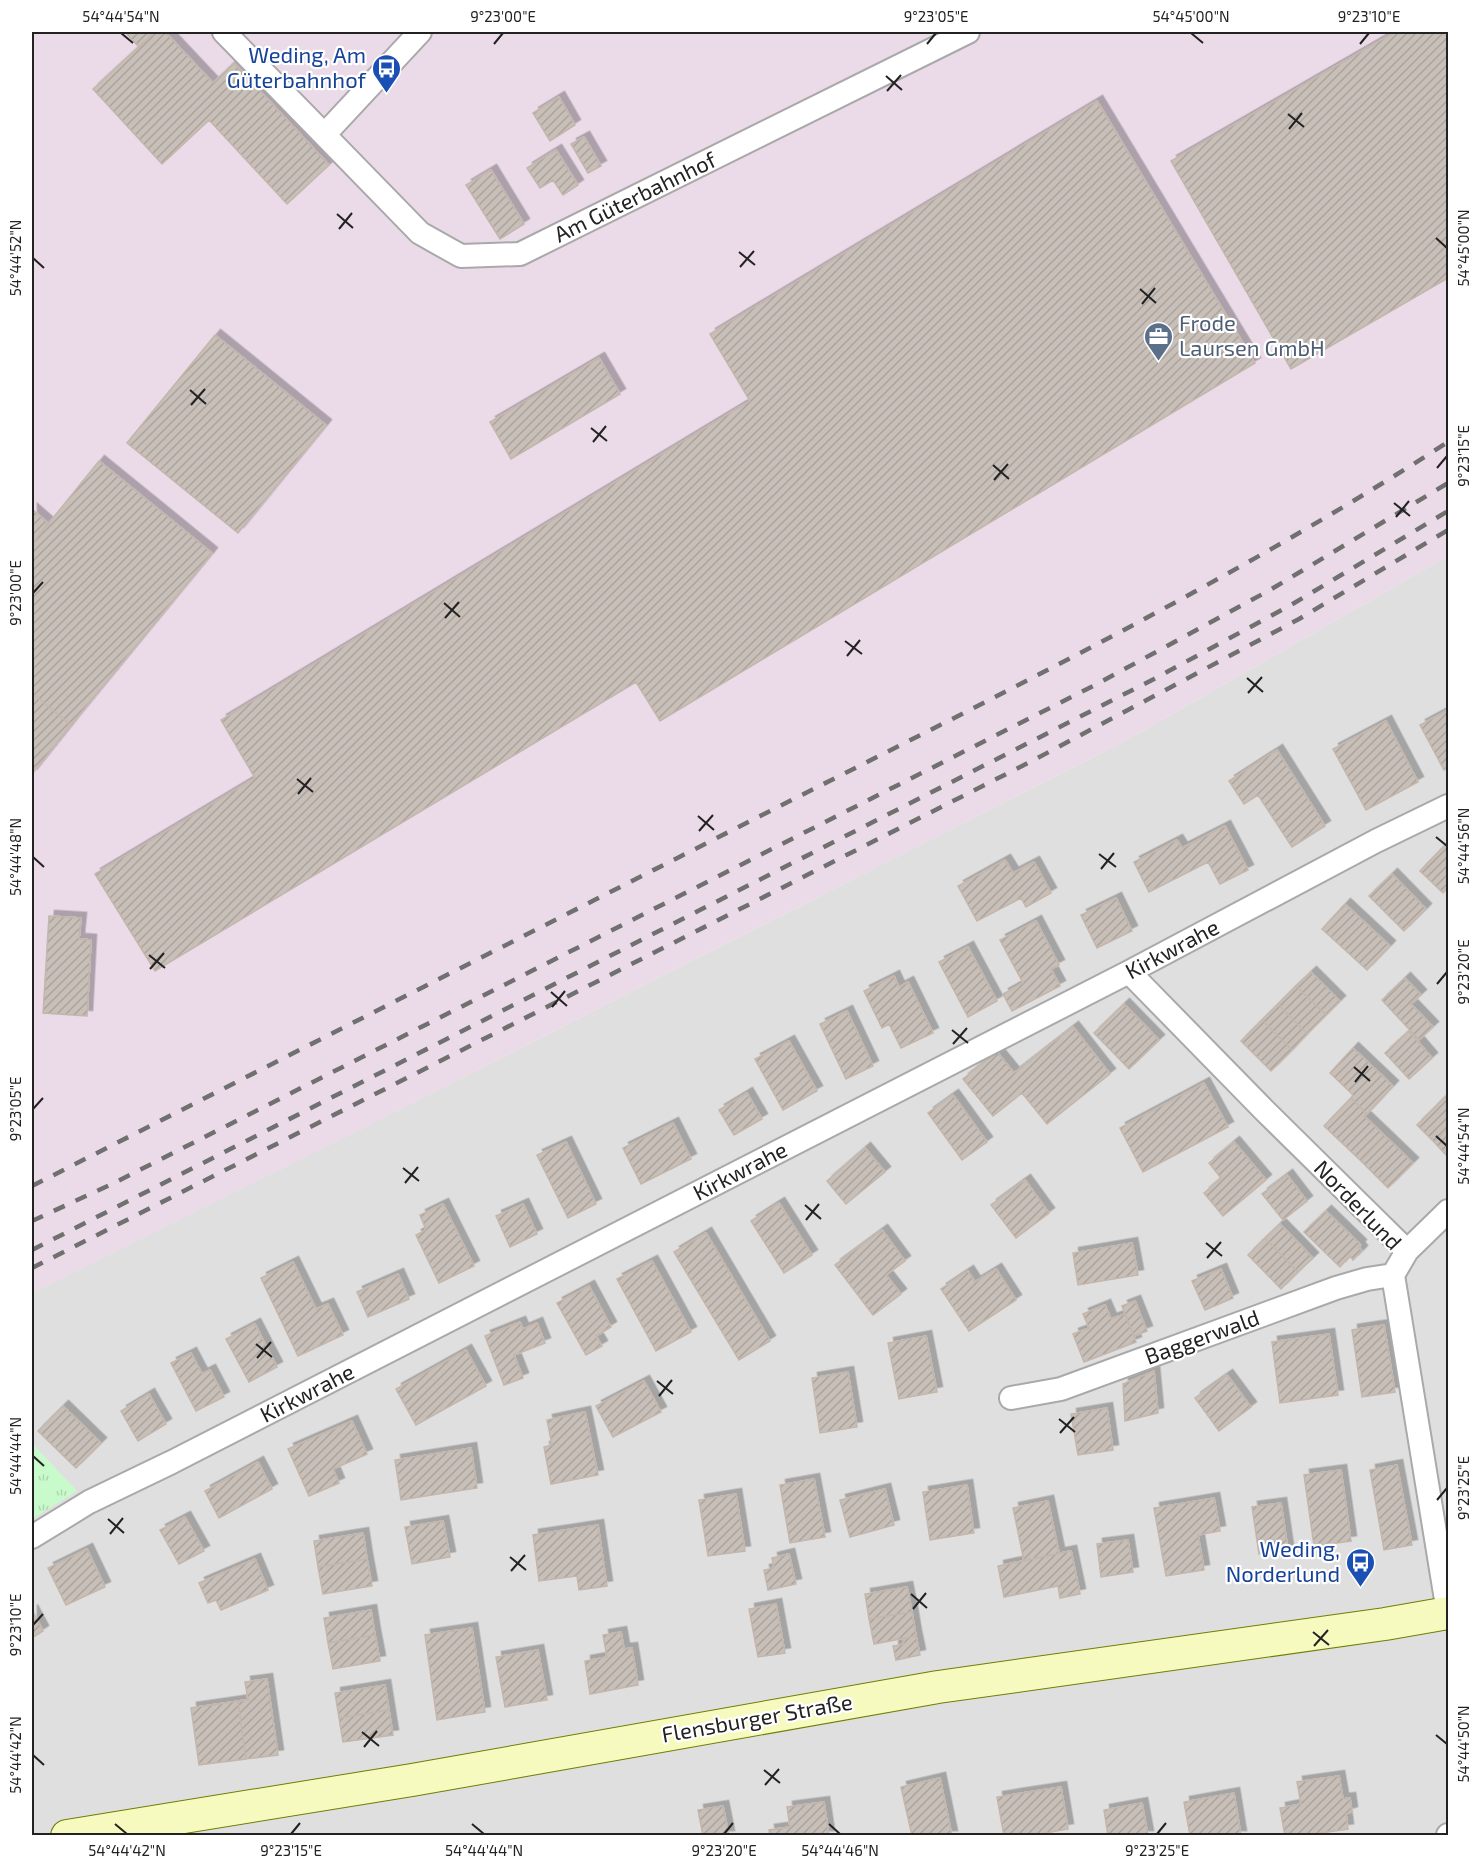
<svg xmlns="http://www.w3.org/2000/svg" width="1480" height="1867" viewBox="0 0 1480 1867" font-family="'Exo 2',sans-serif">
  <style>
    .residential { fill: #e0dfdf }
    .industrial { fill: #ebdbe8 }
    .park { fill: url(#park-tufts) }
    .building { fill: url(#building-hatch); stroke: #c4b6ab; stroke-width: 1.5; filter: url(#shadow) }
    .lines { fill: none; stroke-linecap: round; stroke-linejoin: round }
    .street-casing { stroke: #a9a9a9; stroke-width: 26 }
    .secondary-casing { stroke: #707d05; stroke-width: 34 }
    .street { stroke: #fff; stroke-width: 22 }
    .secondary { stroke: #f7fabf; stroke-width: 32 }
    .rail { stroke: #707070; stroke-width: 4.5; stroke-dasharray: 12 12; stroke-linecap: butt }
    .ticks { fill: none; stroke: #222; stroke-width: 2 }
    .labels { text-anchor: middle; stroke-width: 4.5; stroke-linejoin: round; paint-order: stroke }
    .transit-label { font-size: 22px; fill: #164399; stroke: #fff; text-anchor: end }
    .street-label { font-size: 22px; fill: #222; stroke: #fff }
    .service-label { font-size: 22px; fill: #4e5e75; stroke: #fff; text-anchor: start }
    .neatline { fill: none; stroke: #222; stroke-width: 2 }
    .ticks-label { font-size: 15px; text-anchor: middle; fill: #222 }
  </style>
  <defs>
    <pattern id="park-tufts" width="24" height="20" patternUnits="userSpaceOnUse" patternTransform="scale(1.5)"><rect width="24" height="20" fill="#c8facc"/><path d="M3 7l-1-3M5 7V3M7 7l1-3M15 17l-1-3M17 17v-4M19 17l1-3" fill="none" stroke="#acd6af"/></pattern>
    <pattern id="building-hatch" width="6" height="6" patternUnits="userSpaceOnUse" patternTransform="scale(1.5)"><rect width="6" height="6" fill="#c7bfb8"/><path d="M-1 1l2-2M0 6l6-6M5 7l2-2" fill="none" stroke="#aba49e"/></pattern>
    <filter id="shadow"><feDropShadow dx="5.5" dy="-5.5" stdDeviation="0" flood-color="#0004"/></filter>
  </defs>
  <rect width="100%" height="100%" fill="#f2efe9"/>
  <path class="residential" d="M1448,556V1835L32,1836V1293L369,1125L1125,741Z"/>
  <path class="industrial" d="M32,32H1448V556L1125,741L369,1125L32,1293Z"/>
  <path class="park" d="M32,1443L77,1491L32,1519Z"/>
  <path class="building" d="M125,32H155L139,47Z
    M155,32H165L213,83L234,63L329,165L287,204L209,120L162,164L93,89Z
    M1395,32H1448V278L1291,369L1171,161Z
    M559,97L575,125L550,141L533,113Z
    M1097,101L1255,363L660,721L636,682L155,971L95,874L255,778L221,720L750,401L710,334Z
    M584,137L601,166L588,173L571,144Z
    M556,150L578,185L563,195L553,180L540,188L527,168Z
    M491,170L524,224L500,239L466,185Z
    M215,335L326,425L238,533L127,443Z
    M599,358L620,394L511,459L490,422Z
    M99,461L212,553L71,725L32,693V544Z
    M32,509L48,523L32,544Z
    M32,693L71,725L32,774Z
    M1448,710V767L1444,770L1420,725Z
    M1386,721L1418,782L1366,810L1333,749Z
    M1277,750L1325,826L1292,847L1258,795L1244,804L1229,781Z
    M1225,826L1248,870L1220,884L1208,862L1149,892L1134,862L1177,840L1182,848Z
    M1448,842V887L1443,893L1420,871Z
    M1005,860L1013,873L1034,862L1051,893L1026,907L1021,898L977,921L958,886Z
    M1392,874L1426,909L1404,931L1369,896Z
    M1116,898L1132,931L1097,948L1081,915Z
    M1345,904L1390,946L1367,970L1322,929Z
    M49,916L81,918L79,939L91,940L87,1016L43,1013Z
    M1036,921L1059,965L1051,969L1060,986L1012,1011L1003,994L1023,983L1000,940Z
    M968,947L997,1001L968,1017L939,962Z
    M1311,972L1340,1001L1326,1015L1296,986Z
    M894,976L899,987L908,982L933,1033L901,1048L889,1024L882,1028L864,991Z
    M1405,978L1421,995L1411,1004L1433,1027L1419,1040L1382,1000Z
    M1296,986L1326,1015L1307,1034L1278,1004Z
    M1124,1004L1159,1040L1129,1069L1094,1033Z
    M1278,1004L1307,1034L1292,1050L1262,1020Z
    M847,1011L873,1066L846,1079L820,1024Z
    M1262,1020L1292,1050L1271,1071L1241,1041Z
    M1073,1027L1110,1074L1047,1124L1022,1093L993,1116L963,1079L997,1052L1014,1073Z
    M1409,1031L1432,1058L1409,1079L1385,1053Z
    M789,1041L817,1091L783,1110L755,1059Z
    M1353,1048L1393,1086L1367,1114L1351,1098L1353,1095L1330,1073Z
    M1204,1083L1228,1127L1143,1172L1120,1128Z
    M747,1093L762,1119L734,1135L719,1110Z
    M953,1095L987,1142L962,1160L928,1113Z
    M1445,1097L1448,1101V1128L1434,1142L1417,1125Z
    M1351,1098L1367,1114L1364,1116L1385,1136L1361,1161L1324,1126Z
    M673,1123L691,1159L641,1184L623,1148Z
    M1448,1128V1157L1434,1142Z
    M1385,1136L1413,1163L1388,1188L1361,1161Z
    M566,1142L596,1204L568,1218L537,1155Z
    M1234,1142L1266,1180L1223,1216L1204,1193L1221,1178L1209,1163Z
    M865,1148L885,1172L846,1204L827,1181Z
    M1287,1175L1307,1201L1283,1220L1262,1194Z
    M1025,1180L1049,1213L1016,1238L991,1205Z
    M779,1203L812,1255L784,1273L751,1221Z
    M443,1204L474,1266L439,1283L416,1235L426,1230L420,1215Z
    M523,1204L537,1234L510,1247L496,1216Z
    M1326,1211L1361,1245L1359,1247L1362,1251L1353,1260L1350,1256L1340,1267L1304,1232Z
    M1280,1224L1313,1258L1298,1272L1265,1238Z
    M882,1230L905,1261L886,1275L901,1294L873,1315L835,1265Z
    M706,1233L770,1341L739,1360L674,1252Z
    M1265,1238L1298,1272L1281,1289L1248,1255Z
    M1132,1243L1138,1275L1078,1285L1073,1253Z
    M652,1261L691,1332L656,1351L617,1279Z
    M293,1262L316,1309L328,1304L343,1335L298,1356L261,1278Z
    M996,1269L1016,1300L969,1331L941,1289L968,1271L975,1282Z
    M1221,1269L1233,1298L1205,1310L1192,1281Z
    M398,1274L409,1299L368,1317L357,1292Z
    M589,1286L611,1327L596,1336L602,1346L586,1355L557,1303Z
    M1135,1301L1147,1331L1134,1336L1122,1306Z
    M1105,1305L1111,1319L1125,1314L1136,1342L1084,1362L1073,1334L1089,1328L1083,1314Z
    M520,1322L523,1329L537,1323L545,1343L514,1355L523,1378L504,1385L485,1336Z
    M255,1324L277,1367L249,1382L226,1339Z
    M1384,1325L1395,1392L1362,1397L1352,1330Z
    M1329,1334L1338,1395L1280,1403L1272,1342Z
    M926,1336L937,1392L899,1399L888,1343Z
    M466,1350L486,1386L416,1425L396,1389Z
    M191,1353L202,1374L210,1370L224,1397L196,1411L171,1363Z
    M1154,1371L1158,1413L1125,1421L1123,1384Z
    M848,1372L857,1427L820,1433L812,1378Z
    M1227,1375L1251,1407L1219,1431L1195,1398Z
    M644,1381L661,1412L613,1437L596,1406Z
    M149,1394L166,1424L138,1441L121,1411Z
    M63,1406L101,1443L76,1468L38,1431Z
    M1107,1408L1113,1450L1078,1455L1071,1414Z
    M585,1412L598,1475L551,1484L544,1447L552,1445L547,1420Z
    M352,1421L367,1454L333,1469L339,1483L309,1496L288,1449Z
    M471,1448L477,1488L401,1500L395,1460Z
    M258,1462L272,1489L219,1518L205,1491Z
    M1397,1465L1412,1545L1384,1550L1370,1470Z
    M1341,1470L1351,1541L1314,1546L1304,1475Z
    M814,1479L825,1537L790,1543L780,1485Z
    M967,1485L974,1533L930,1540L923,1492Z
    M885,1489L894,1525L850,1537L840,1500Z
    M736,1494L745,1551L708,1556L699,1500Z
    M1214,1498L1220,1531L1198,1535L1204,1570L1166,1576L1154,1508Z
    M1048,1501L1059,1553L1024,1561L1013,1508Z
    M1281,1503L1288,1550L1259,1554L1252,1507Z
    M185,1517L204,1551L179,1564L160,1530Z
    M443,1521L450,1557L412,1564L405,1527Z
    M598,1525L607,1586L579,1590L577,1576L539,1581L533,1535Z
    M363,1533L367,1559L318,1567L314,1541Z
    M1128,1540L1133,1572L1101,1577L1097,1544Z
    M87,1549L105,1587L66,1605L48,1568Z
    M1071,1551L1080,1594L1060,1598L1058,1586L1004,1597L998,1566Z
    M789,1554L796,1584L768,1590L764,1570L774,1568L772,1558Z
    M255,1559L268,1590L221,1610L216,1600L208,1603L199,1583Z
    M367,1559L372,1586L323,1594L318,1567Z
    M907,1587L912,1612L869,1619L865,1594Z
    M776,1604L785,1653L758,1657L749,1609Z
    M32,1610L43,1631L32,1638Z
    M371,1610L375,1635L328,1643L324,1618Z
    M912,1612L916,1636L874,1644L869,1619Z
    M472,1628L485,1712L437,1720L425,1635Z
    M621,1632L624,1649L632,1648L638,1685L590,1694L585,1661L607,1657L603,1635Z
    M375,1635L380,1661L333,1669L328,1643Z
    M916,1636L920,1655L896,1660L893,1646L904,1644L903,1639Z
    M538,1650L547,1700L505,1707L496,1657Z
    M267,1679L278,1755L246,1759L238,1701L248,1700L245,1682Z
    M385,1685L389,1710L339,1718L335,1693Z
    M238,1701L246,1759L199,1765L191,1708Z
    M389,1710L393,1735L343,1742L339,1718Z
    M1339,1776L1343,1799L1350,1798L1352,1812L1346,1814L1348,1829L1300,1836H1285L1280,1808L1301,1804L1297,1782Z
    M940,1778L952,1836H912L901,1787Z
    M1061,1787L1068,1829L1030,1836H1004L997,1797Z
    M1234,1793L1241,1836H1190L1184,1802Z
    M824,1802L829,1836H770L769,1830L790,1827L787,1807Z
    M1142,1803L1148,1836H1108L1104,1810Z
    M723,1806L729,1836H703L698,1810Z"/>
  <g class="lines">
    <defs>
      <path id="street" d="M224,32L420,233L461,256L520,254L968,32
        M325,134L420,32
        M1129,972L1264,1110L1407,1251L1393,1275L1448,1612
        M1407,1251L1448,1211
        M1011,1398L1061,1389L1336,1288L1367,1279L1393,1275
        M32,1537L89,1502L172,1462L1129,972L1376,841L1448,806
        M1448,1836V1835"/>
      <path id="secondary" d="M67,1836L412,1780L938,1687L1385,1624L1448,1613"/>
    </defs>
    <use href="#street" class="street-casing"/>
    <use href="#secondary" class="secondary-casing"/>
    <use href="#street" class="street"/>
    <use href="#secondary" class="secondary"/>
    <path class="rail" d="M32,1186C280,1060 529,933 778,807C1005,692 1234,580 1448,442
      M32,1221L114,1183L1097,684L1270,590L1448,483
      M32,1250L1154,679L1291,605L1448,511
      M32,1268L1030,762L1299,619L1448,530"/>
  </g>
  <path class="ticks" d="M121,33L133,43M1191,33L1203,43M494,44L503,33M927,44L936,33M1360,44L1369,33M886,76L902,90M887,91L901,75M1288,114L1304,127M1289,129L1302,113M337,214L353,228M339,229L352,213M1436,238L1447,248M739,252L755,265M33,258L44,268M740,267L754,251M1140,289L1156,303M1142,304L1155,288M190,390L206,404M191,405L205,389M591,428L607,441M593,442L606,426M993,465L1009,479M1437,468L1447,456M994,480L1008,464M1394,503L1410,516M1396,517L1409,501M33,593L43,582M444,603L460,617M445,618L459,602M845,641L862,654M847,656L860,640M1247,678L1263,692M1248,693L1262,677M297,779L313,792M298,794L311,778M698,816L714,830M699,831L713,815M1436,837L1447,846M1099,854L1116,867M33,857L44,867M1101,869L1114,853M149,955L165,968M150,969L164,953M1437,984L1447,972M551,992L567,1006M552,1007L565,991M952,1030L968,1043M953,1044L967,1028M1354,1067L1370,1081M1355,1082L1368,1066M33,1109L43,1098M1436,1136L1447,1146M403,1168L419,1181M405,1183L418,1167M805,1205L821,1219M806,1220L819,1204M1206,1243L1222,1256M1207,1258L1221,1242M256,1344L272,1357M257,1358L271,1342M657,1381L673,1394M659,1396L672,1380M1059,1419L1075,1432M1060,1433L1074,1417M33,1456L44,1466M1437,1500L1447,1488M108,1519L124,1533M110,1534L123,1518M510,1557L526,1570M511,1571L525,1555M911,1594L927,1608M913,1609L926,1593M33,1625L43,1614M1313,1632L1329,1645M1314,1646L1328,1630M362,1732L379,1746M1436,1735L1447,1744M364,1747L377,1731M33,1755L44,1765M764,1770L780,1783M765,1785L779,1769M115,1824L127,1834M472,1824L484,1834M829,1824L840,1834M291,1834L300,1823M724,1834L733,1823M1157,1834L1166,1823"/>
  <defs>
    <symbol id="bus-pin" viewBox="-11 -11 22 30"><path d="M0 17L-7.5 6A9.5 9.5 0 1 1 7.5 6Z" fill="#1a4fb4" stroke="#fff"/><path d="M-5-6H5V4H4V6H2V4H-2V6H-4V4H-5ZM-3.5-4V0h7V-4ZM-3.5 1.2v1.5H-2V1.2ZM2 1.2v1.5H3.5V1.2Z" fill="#fff"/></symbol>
    <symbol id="office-pin" viewBox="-11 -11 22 30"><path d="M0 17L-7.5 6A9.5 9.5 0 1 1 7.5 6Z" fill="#5c6f8a" stroke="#fff"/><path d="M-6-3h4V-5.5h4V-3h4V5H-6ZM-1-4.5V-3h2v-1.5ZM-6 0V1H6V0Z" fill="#fff"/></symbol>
  </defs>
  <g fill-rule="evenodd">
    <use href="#bus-pin" x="370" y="52" width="33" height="45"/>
    <use href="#office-pin" x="1142" y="320" width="33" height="45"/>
    <use href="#bus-pin" x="1344" y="1546" width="33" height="45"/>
  </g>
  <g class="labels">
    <g class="transit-label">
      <text x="366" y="63">Weding, Am<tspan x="366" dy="25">Güterbahnhof</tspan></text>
      <text x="1340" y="1557">Weding,<tspan x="1340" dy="25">Norderlund</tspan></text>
    </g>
    <g class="street-label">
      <text transform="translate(635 197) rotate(-26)" y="8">Am Güterbahnhof</text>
      <text transform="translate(1172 949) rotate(-28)" y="8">Kirkwrahe</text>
      <text transform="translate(740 1171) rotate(-27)" y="8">Kirkwrahe</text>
      <text transform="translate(1358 1205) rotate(46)" y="8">Norderlund</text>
      <text transform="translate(1202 1337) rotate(-20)" y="8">Baggerwald</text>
      <text transform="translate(307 1393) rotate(-27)" y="8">Kirkwrahe</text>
      <text transform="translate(757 1718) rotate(-10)" y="8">Flensburger Straße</text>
    </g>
    <g class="service-label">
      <text x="1179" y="331">Frode<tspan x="1179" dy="25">Laursen GmbH</tspan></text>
    </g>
  </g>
  <rect width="1480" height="1867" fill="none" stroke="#ffffff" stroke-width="66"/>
  <rect x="33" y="33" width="1414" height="1801" class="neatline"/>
  <g class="ticks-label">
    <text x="121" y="22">54°44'54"N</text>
    <text x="503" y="22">9°23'00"E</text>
    <text x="936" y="22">9°23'05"E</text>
    <text x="1191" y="22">54°45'00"N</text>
    <text x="1369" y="22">9°23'10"E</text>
    <text transform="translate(1464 248) rotate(-90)" y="5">54°45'00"N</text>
    <text transform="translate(16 258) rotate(-90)" y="5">54°44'52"N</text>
    <text transform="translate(1464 456) rotate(-90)" y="5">9°23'15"E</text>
    <text transform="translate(16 593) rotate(-90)" y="5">9°23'00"E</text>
    <text transform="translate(1464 846) rotate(-90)" y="5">54°44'56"N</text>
    <text transform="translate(16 857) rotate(-90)" y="5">54°44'48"N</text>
    <text transform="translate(1464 972) rotate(-90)" y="5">9°23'20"E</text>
    <text transform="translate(16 1109) rotate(-90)" y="5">9°23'05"E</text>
    <text transform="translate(1464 1146) rotate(-90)" y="5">54°44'54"N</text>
    <text transform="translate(16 1456) rotate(-90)" y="5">54°44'44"N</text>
    <text transform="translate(1464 1488) rotate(-90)" y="5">9°23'25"E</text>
    <text transform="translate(16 1625) rotate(-90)" y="5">9°23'10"E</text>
    <text transform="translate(1464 1744) rotate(-90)" y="5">54°44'50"N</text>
    <text transform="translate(16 1755) rotate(-90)" y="5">54°44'42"N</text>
    <text x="127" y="1856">54°44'42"N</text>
    <text x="291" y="1856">9°23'15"E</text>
    <text x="484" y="1856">54°44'44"N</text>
    <text x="724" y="1856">9°23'20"E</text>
    <text x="840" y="1856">54°44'46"N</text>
    <text x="1157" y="1856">9°23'25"E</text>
  </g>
</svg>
